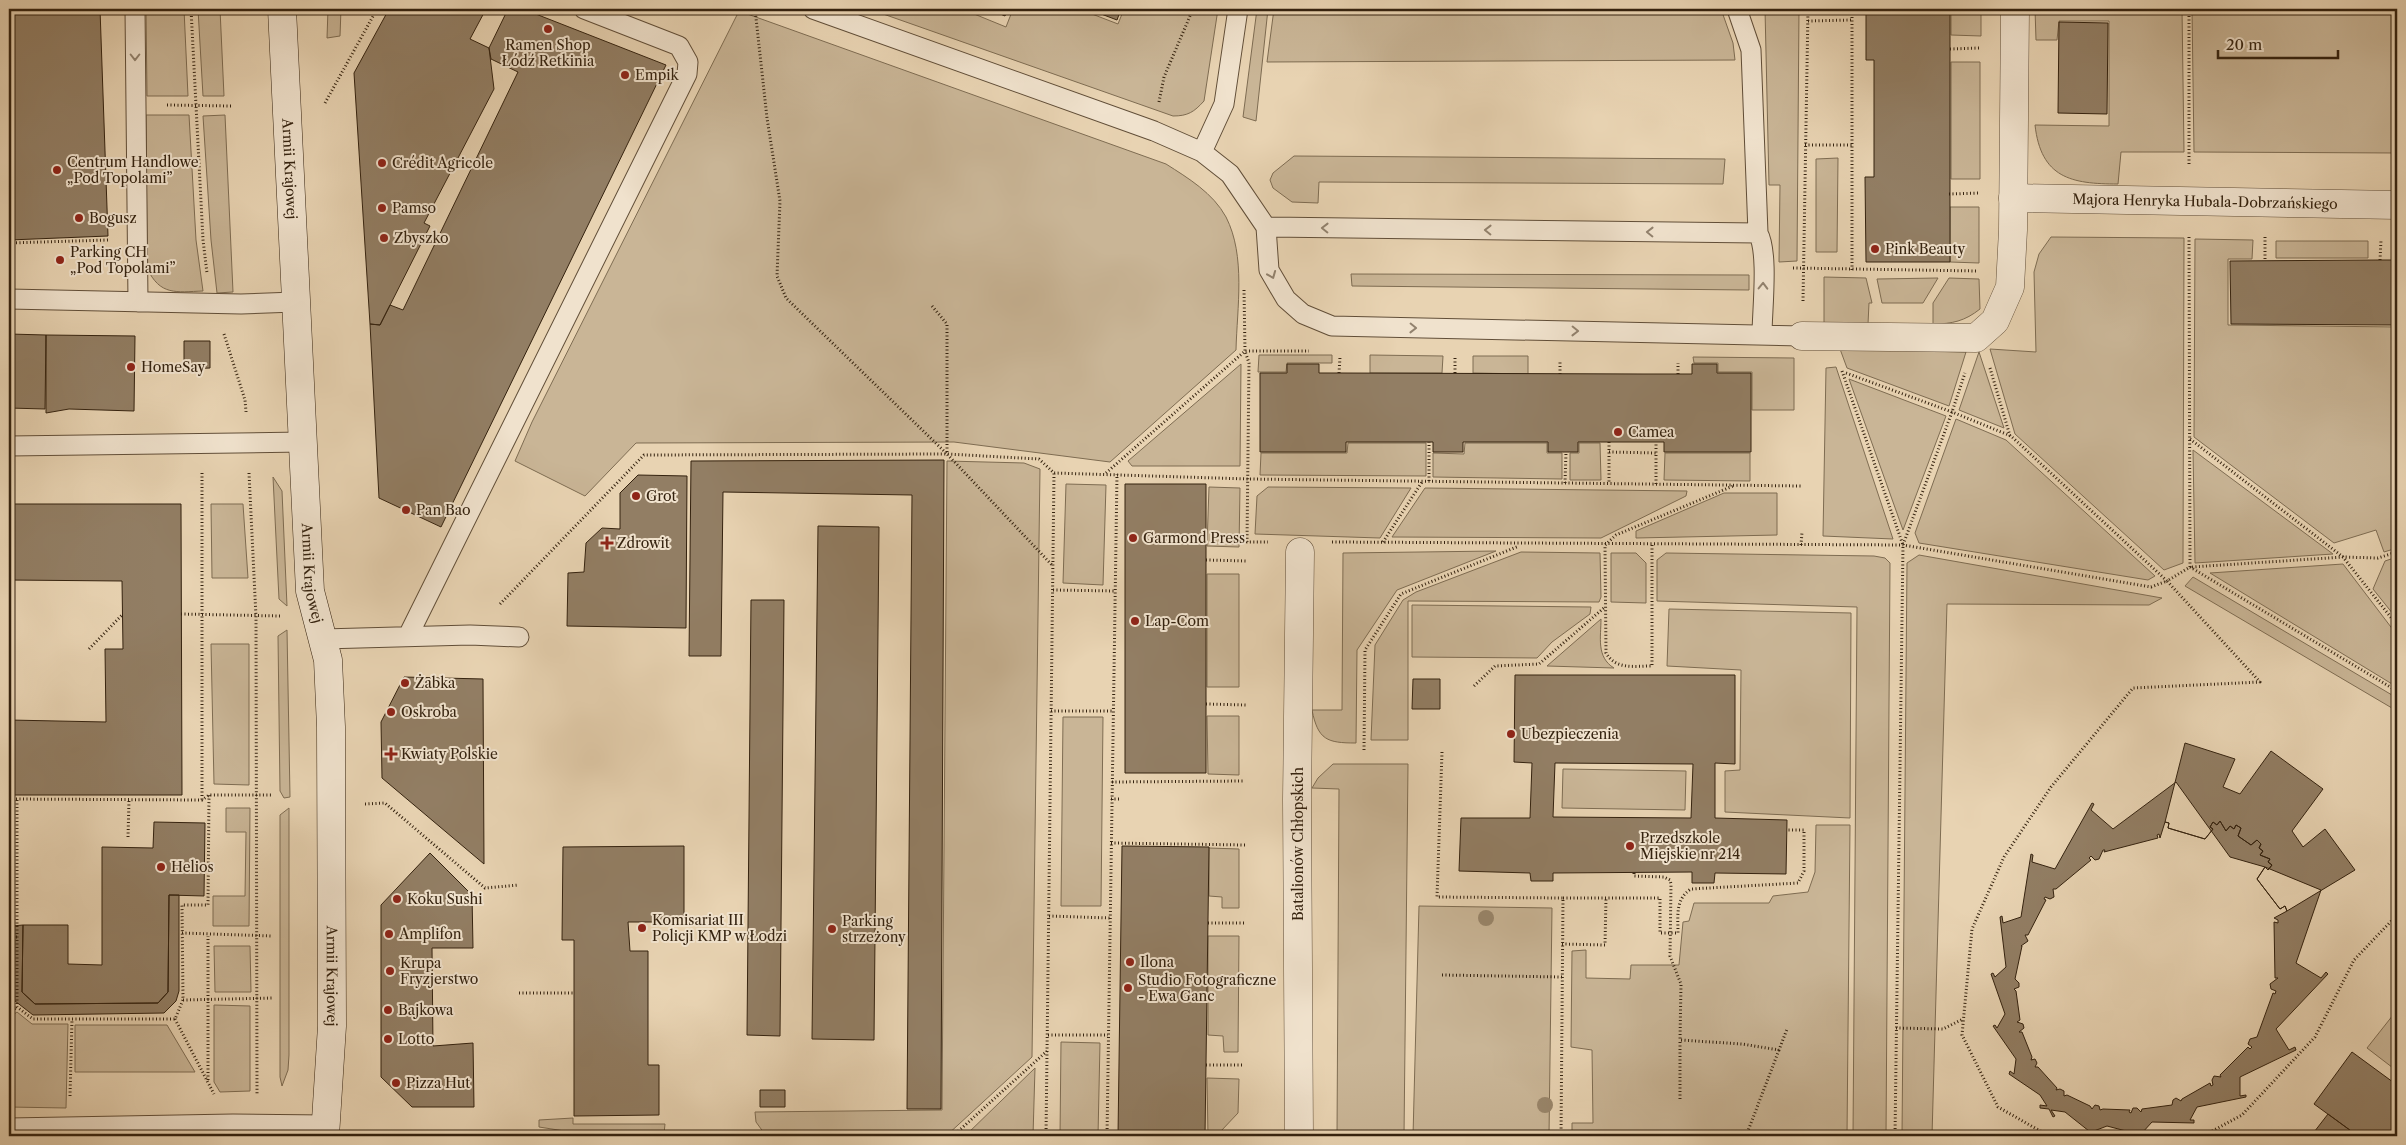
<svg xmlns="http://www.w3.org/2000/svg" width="2406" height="1145" viewBox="0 0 2406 1145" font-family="'Libre Caslon Text',serif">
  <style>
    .green { fill: #c9b596; stroke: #7e6c52 }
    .building { fill: #927e64; stroke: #34220f; fill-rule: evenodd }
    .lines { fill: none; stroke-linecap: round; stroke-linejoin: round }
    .lane-casing { stroke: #614e38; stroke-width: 21 }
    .street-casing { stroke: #614e38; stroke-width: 29 }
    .secondary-casing { stroke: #34220f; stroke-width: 29 }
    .path { stroke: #34220f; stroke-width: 3; stroke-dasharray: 1 2.5; stroke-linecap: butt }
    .lane { stroke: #f0e2cd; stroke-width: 19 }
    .street { stroke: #f0e2cd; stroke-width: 28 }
    .secondary { stroke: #f0e2cd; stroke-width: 28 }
    .tree { fill: #99866b }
    .oneway { stroke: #92826e }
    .poi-dot { fill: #8f2418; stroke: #f0e2cd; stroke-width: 2 }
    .labels { text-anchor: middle; stroke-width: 4; stroke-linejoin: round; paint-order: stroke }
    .poi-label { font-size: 14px; fill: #34220f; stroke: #f0e2cd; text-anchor: start }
    .street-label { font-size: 14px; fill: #34220f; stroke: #f0e2cd }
  </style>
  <rect width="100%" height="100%" fill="#e8d3b2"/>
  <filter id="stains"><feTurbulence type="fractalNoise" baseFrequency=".004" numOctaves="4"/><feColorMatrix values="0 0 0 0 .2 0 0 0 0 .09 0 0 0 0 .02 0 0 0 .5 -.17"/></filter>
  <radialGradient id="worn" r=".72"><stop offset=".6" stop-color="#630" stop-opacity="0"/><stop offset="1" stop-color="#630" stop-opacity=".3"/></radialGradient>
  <path class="green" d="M146,9H184L188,96H147Z
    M198,9H220L224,96H203Z
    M328,9H341L340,36L327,38Z
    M869,9H962L1006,27L1013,9H1079L1118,24L1124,9H1218L1204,101C1194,112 1188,116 1173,116Z
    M1257,9H1268L1256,121L1243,117Z
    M1274,9H1721L1733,43L1735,60L1267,62Z
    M1765,9H1799L1797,261L1779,262L1780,185H1769Z
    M1951,9H1981V36L1951,35Z
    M2035,9H2182L2184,152H2121L2118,184C2071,184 2041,178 2035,125L2109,126V21H2059L2057,40H2036Z
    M2192,9H2397V153L2194,152Z
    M739,11L1166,164C1188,178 1213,193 1226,217C1246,256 1237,308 1236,350L1110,462L954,442L636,443L585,496L515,461L532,422Z
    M1951,62H1980V179H1951Z
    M146,115H189L196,240L203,291C176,292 160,296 147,268Z
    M225,115L233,292L217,293L211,240L203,116Z
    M1294,156L1725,159L1723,184L1319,182L1318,203L1292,202L1273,188L1270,180L1273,173Z
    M1838,158L1837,252H1816V159Z
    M1950,207H1979V263L1950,262Z
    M2051,237L2184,238L2183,563L2164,570L2015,434L1990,349L2036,352L2034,272L2039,254Z
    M2195,239L2253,240L2252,259H2228V325L2397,327V548L2384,552L2376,530L2334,543L2194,437Z
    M2276,241H2368V258H2276Z
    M1351,274L1749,275V290L1352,286Z
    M1824,277L1866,278L1872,303H1869L1868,324H1824Z
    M1938,278L1923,303H1882L1877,279Z
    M1949,278L1979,279L1980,309C1965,321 1952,324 1933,324V303Z
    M1840,349L1966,352L1949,406L1847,368Z
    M1979,352L2004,428L1959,410Z
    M1259,355H1332V363H1287L1286,372H1258Z
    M1370,355L1443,356L1442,373H1370Z
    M1473,356H1528V374L1473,373Z
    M1693,357L1794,358V410H1752V372H1718V363H1694Z
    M1241,364L1240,466H1132L1128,461Z
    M1836,367L1893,539L1823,536L1826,368Z
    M1849,379L1946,416L1903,530Z
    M1956,419L2006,440L2155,576L2148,580L1919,543L1915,533Z
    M1348,443H1426V476L1260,475L1261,453H1347Z
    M1465,443H1547V453H1562V479L1433,477V453L1464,454Z
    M1579,443H1600L1601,480H1570V453H1579Z
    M2193,450L2333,554L2195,563Z
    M1665,453H1750V481L1664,480Z
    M947,461L1024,463L1040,469L1032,1057L946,1136L764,1133L756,1122L755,1112L942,1110Z
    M273,477L282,491L287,606L279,599Z
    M1066,484L1106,485L1103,585L1063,583Z
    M1209,487L1240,488L1239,547L1207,546Z
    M1268,487L1411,488L1380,538L1255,534L1257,496Z
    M1425,488L1687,491L1686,496L1601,538L1392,537Z
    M1724,493H1777V535L1636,538V531Z
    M211,504H243L248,578H212Z
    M1496,551L1397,590L1357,650L1356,743C1327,743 1318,740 1312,710H1342L1343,553Z
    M1521,552L1600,553L1601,597L1599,602L1408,601V740H1371L1375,645L1403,600L1416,592Z
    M1611,553H1636L1646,563V603L1611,602Z
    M1666,553L1874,556L1885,558L1890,563L1886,1136H1853L1857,607L1657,601V560Z
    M1919,555L2162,598L2149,605L1947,604L1932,1136H1902L1907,563Z
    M2397,557V619L2373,589L2385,561Z
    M2343,564L2397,635V687L2210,573Z
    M1207,574H1239V687H1207Z
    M2193,577L2397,698V711L2185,586Z
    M1412,605L1591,607L1590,614L1552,642L1537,658L1412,657Z
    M1669,609L1851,613L1850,818L1725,812V771L1740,770L1741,670L1667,666Z
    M1601,619C1601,637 1596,657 1614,668L1547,666Z
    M287,630L290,797L284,798L280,791L278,636Z
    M211,644H249V785L214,784Z
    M1207,716H1239V775L1208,774Z
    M1063,717H1103L1101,906H1061Z
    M1333,764H1408L1404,1136H1337L1339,789L1312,788L1318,778Z
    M1563,769L1686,771L1685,810L1562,808Z
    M226,808H250L249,926H213V896H245L246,832H226Z
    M289,808V1055L288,1070L282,1086L280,1077V815Z
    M1816,825H1850L1847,1136H1572V1123H1593L1592,1050L1571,1047L1572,951L1586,950V978L1630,979L1631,965H1679L1683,922L1689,921L1694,903H1769L1773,896L1808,892L1815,872Z
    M1209,848L1239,849V908H1222V897L1209,896Z
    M9,858H13V924L9,927Z
    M1419,906L1552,908L1549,1136H1413Z
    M1208,936H1239L1238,1052H1224L1223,1036L1208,1035Z
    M214,946H250L251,992H215Z
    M214,1005L250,1006V1091L220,1092L214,1082Z
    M2397,1010V1071L2367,1048Z
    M17,1012L32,1024H68L66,1108L9,1107V1018Z
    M75,1025H167L195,1072H75Z
    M1061,1042L1100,1043L1098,1136H1060Z
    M1035,1068L1033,1136H965Z
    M1207,1078L1239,1079L1238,1113L1221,1131L1208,1136Z
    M573,1118V1124H665L664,1134L571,1132L539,1127V1120Z"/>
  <path class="building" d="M9,9H100L108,236L9,240Z
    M389,9H486L470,39L489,48L494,89L424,223L430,226L380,325L370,324L354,73Z
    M508,9H523L666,65L441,527L379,498L370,324L380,325L390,305L403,310L518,72L491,59L489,48Z
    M989,9H1008L1005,16Z
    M1088,9H1121L1117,20Z
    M1866,9H1950V262H1866L1865,177H1874V60H1866Z
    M2059,22L2108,23L2107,114L2058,113Z
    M2380,260H2397V325L2231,324L2230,261Z
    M9,334L46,335L45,409L9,408Z
    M46,335L135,336L134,411L69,409L46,413Z
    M184,341H210V368L184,369Z
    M1287,364H1319V373H1339L1643,374H1692V364H1717V373H1751V452H1664V442H1578V452H1548V442H1463V452H1433V442H1346V452H1260V373H1287Z
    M944,460L941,1109H907L912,495L723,492L721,656H689L691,461Z
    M638,475L687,476L686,628L567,626L568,573L584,572L586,543L602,528L620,529V493Z
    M1125,484H1206V773H1125Z
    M9,504H181L182,795H9V720L106,722L105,649H123L122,581L9,580Z
    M818,526L879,527L874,1040L812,1039Z
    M751,600H784L780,1036L747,1035Z
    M1515,675H1735V764L1715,763V818L1787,820L1786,874L1715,873L1714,883H1692V872L1553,873V881H1531L1530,873L1459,871L1461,818H1530L1532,763L1514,762ZM1555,763L1693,764L1691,818L1553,817Z
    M404,677L483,679L484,864L382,778L381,722Z
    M1413,679H1440V709H1412Z
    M2185,743L2235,759L2223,787L2240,794L2271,751L2323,789L2292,831L2303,847L2325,829L2355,870L2287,911L2285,906L2280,909L2257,879L2265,867L2268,870L2272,865L2268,862L2270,859L2260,855L2263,851L2259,848L2261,844L2257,840L2251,845L2238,836L2241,828L2236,825L2234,829L2230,826L2226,831L2220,821L2217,825L2213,822L2210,827L2213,829L2205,839L2168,828L2169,823L2165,822Z
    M2176,782L2230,857L2265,867L2321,890L2296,963L2321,978L2326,972L2328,974L2276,1029L2289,1050L2295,1047L2296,1050L2240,1077V1096L2246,1095V1097L2197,1107L2190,1120H2194V1123L2152,1122L2142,1133L2146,1135L2145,1136L2107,1126L2094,1131L2097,1134L2094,1135L2065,1112L2051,1110L2055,1116L2053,1117L2049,1109L2040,1108V1105L2047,1106L2040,1095L2009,1074L2010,1071L2014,1074L2016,1059L1993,1026L1995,1025L1997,1028L2005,1014L1991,974L1993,973L1995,977L2006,967L2000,917L2002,916L2003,923L2021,917L2031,854L2033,855L2032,862L2055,869L2092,803L2094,804L2091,810L2113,829Z
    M2220,821L2226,831L2230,826L2234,829L2236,825L2241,828L2238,836L2251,845L2257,840L2261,844L2259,848L2263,851L2260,855L2270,859L2268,862L2272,865L2268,870L2265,867L2257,879L2280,909L2285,906L2287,911L2274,918L2278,920V923L2274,922L2275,978H2278L2270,984L2271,989L2276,991L2275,994L2273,993L2257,1037L2250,1039L2248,1044L2252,1047L2250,1049L2248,1047L2220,1075L2221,1077L2214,1076L2212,1080L2213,1085L2211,1086L2210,1083L2182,1099L2181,1101L2176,1098L2173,1100L2172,1105L2142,1109L2141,1112L2137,1108H2133L2131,1113L2129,1112L2130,1110L2103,1109L2100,1110L2099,1106L2095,1105L2092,1109L2090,1106L2067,1095L2064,1096V1091L2060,1089L2056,1090L2057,1088L2038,1067H2035L2037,1063L2035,1059L2031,1060L2032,1057L2022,1032H2019L2024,1028L2023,1024L2017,1022L2020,1020L2016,991L2014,989L2019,987V983L2015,979L2022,946H2021L2028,941L2025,935H2028L2046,900L2044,899L2045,897L2050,899L2054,897L2053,889H2056L2091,860L2089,858L2091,856L2095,860L2099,859L2103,850H2105L2104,852L2158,838L2157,835L2159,834L2160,838L2165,822L2169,823L2168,828L2205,839L2213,829L2210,827L2213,822L2217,825Z
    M154,822L205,823L204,896L169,895L168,992L158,1003L35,1004L22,992L23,925H68V964L102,965V847L153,848Z
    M684,846V922H628L630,951H648V1065H659V1115L574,1116V940H562L563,847Z
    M1122,846L1209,847L1205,1136H1118Z
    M430,853L472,895L473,948H432L433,1046L473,1043L474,1107H412L381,1077V905Z
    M169,895H179V991L176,1001L164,1013L33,1015L15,1001L11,991L12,926L23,925L22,992L35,1004L158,1003L168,992Z
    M2352,1052L2397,1085V1136H2358L2314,1104Z
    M760,1090H785V1107H760Z
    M2328,1114L2358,1136H2311Z"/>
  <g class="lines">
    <defs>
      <path id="lane" d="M135,9L138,302
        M813,9L1154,131L1202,152L1230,174L1266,227L1269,270L1286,299L1303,314L1332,326L1802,336
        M1737,9L1751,50L1758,233
        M1202,152L1224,104L1238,9
        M1266,227L1758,233C1769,253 1762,310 1762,335
        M9,299L241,304L295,302
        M9,446L303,442
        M408,636L687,74L688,62L679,46L584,9
        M323,639L470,635L519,637
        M9,1128L233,1124L326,1125"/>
      <g id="street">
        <path id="s1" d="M2013,198L2397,205"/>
        <path d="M1802,336L1976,338L1995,321L2010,287L2013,230L2015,9"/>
        <path d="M1299,1136L1297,800L1300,552"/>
      </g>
      <g id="secondary">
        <path id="s2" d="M282,9L310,591L328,660L331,727L332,1026L325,1136"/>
      </g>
    </defs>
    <use href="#lane" class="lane-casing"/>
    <use href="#street" class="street-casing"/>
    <use href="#secondary" class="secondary-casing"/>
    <path class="path" d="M191,9L203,240L207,273
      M755,9L767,118L780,201L777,276L786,298L947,454
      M2189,9V166
      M1808,21L1852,20
      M1950,49L1979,48
      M1159,102L1164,77L1193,9
      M325,103L377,9
      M167,105L231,106
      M1805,145H1852
      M1949,194L1980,193
      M2265,237V261
      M9,243L108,240
      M2380,260L2381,240
      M1793,268L1977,271
      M1852,270V9
      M1244,290L1245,351L1249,363L1247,542H1268
      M1803,301L1808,9
      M932,306L947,324V454L1052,565
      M224,334L245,400L246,412
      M1990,368L2010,436
      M1842,371L1903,545
      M1339,373L1340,357
      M1455,373V358
      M1846,373L1952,412L2011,436L2167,581L2190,567L2189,237
      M1560,374V362
      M1678,374V363
      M2190,439L2343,557L2397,625
      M1609,442V484
      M1609,452L1656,453
      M202,473V800
      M249,473L256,617L257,1094
      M1106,473L1245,351H1309
      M1429,481V442
      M1565,483L1566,452
      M1656,484V442
      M1332,542L1903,545L2151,587L2167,581L2260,682L2133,688L2051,787L2004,857L1972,929L1962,1035L1998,1107L2049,1136
      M1383,542L1422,482
      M1652,545V666C1634,666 1616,670 1606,653L1605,545L1616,535L1733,486
      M1801,545L1802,532
      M1206,560L1247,561
      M2190,567L2397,691
      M2192,567L2343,557L2378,558L2397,552
      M1053,590L1115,591
      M500,604L644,455L947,454L1039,459L1054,473L1249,479L1801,486
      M181,614L280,616
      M89,649L122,615
      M1474,686L1495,666L1539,664L1605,607
      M1206,704L1246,705
      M1051,711H1113
      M1364,750L1365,650L1401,594L1519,546
      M1442,752L1437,897L1563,898L1561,1136
      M1112,782L1245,781
      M9,799L202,800L209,795H272
      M1111,799H1120
      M17,800V1007L33,1019H175L183,1000L182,905H208L209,795
      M365,804L385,803L485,888L519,885
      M128,837L129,800
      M1111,843L1245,845
      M1634,873V876L1664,877L1670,880L1671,884L1670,956L1681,984L1680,1040L1742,1044L1779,1050L1787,1029
      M1563,898H1660V933H1678C1678,916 1675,899 1691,889L1798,883L1804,871V830H1787
      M1049,916L1110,918
      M1208,923H1245
      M182,933L272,936
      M9,937H17
      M1562,944L1605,945L1606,898
      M1442,975L1562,977
      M519,993H574
      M183,1000L273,998
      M9,1013L17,1007
      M175,1019L214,1094
      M1896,1028L1943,1029L1963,1019
      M1048,1035H1108
      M1206,1065H1244
      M208,1080V936
      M70,1096L72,1019
      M1680,1099V1040
      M1234,1133L1238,1136
      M953,1136L1047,1051
      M1046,1136L1054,473
      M1107,1136L1117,474
      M1746,1136L1779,1050
      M1895,1136L1903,545L1952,412L1965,373
      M2203,1136L2242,1115L2315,1037L2354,960L2397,915"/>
    <use href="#lane" class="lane"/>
    <use href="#street" class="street"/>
    <use href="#secondary" class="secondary"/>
  </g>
  <g class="tree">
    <circle cx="1486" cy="918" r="8"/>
    <circle cx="1545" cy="1105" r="8"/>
  </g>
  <defs><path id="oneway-chevron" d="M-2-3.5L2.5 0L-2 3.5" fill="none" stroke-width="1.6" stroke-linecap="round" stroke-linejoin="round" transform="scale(1.25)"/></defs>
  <g class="oneway">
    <use href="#oneway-chevron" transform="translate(135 57) rotate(90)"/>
    <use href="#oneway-chevron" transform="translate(1325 228) rotate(-179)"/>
    <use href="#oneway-chevron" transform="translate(1488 230) rotate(-179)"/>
    <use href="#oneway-chevron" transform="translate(1650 232) rotate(-179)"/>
    <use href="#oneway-chevron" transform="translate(1272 275) rotate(68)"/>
    <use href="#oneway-chevron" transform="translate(1763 286) rotate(-89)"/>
    <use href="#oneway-chevron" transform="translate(1413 328) rotate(1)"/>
    <use href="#oneway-chevron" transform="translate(1575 331) rotate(1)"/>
  </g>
  <g class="poi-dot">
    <circle cx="548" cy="29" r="5"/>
    <circle cx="625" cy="75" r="5"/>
    <circle cx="382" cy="163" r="5"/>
    <circle cx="57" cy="170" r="5"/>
    <circle cx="382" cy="208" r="5"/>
    <circle cx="79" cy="218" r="5"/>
    <circle cx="384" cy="238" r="5"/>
    <circle cx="1875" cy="249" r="5"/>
    <circle cx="60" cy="260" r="5"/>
    <circle cx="131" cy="367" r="5"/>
    <circle cx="1618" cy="432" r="5"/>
    <circle cx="636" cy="496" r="5"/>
    <circle cx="406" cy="510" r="5"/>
    <circle cx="1133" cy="538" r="5"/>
    <path d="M604.5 535.5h5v5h5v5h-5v5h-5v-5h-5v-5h5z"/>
    <circle cx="1135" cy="621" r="5"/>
    <circle cx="405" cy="683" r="5"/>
    <circle cx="391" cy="712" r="5"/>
    <circle cx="1511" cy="734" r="5"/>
    <path d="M388.5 746.5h5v5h5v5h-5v5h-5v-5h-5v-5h5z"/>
    <circle cx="1630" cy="846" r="5"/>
    <circle cx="161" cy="867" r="5"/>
    <circle cx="397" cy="899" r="5"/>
    <circle cx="642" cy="928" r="5"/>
    <circle cx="832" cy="929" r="5"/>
    <circle cx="389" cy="934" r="5"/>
    <circle cx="1130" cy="962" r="5"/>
    <circle cx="390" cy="971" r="5"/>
    <circle cx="1128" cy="988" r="5"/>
    <circle cx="388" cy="1010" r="5"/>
    <circle cx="388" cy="1039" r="5"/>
    <circle cx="396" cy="1083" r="5"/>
  </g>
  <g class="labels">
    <g class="poi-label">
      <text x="548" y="50" text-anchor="middle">Ramen Shop<tspan x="548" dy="16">Łódź Retkinia</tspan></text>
      <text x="635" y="80">Empik</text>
      <text x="67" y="167">Centrum Handlowe<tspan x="67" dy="16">„Pod Topolami”</tspan></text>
      <text x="392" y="168">Crédit Agricole</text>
      <text x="392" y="213">Pamso</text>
      <text x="89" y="223">Bogusz</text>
      <text x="394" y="243">Zbyszko</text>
      <text x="1885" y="254">Pink Beauty</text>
      <text x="70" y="257">Parking CH<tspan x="70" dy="16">„Pod Topolami”</tspan></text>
      <text x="141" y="372">HomeSay</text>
      <text x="1628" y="437">Camea</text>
      <text x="646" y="501">Grot</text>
      <text x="416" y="515">Pan Bao</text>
      <text x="1143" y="543">Garmond Press</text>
      <text x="617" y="548">Zdrowit</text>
      <text x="1145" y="626">Lap-Com</text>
      <text x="415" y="688">Żabka</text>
      <text x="401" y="717">Oskroba</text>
      <text x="1521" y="739">Ubezpieczenia</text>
      <text x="401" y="759">Kwiaty Polskie</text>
      <text x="1640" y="843">Przedszkole<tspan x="1640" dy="16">Miejskie nr 214</tspan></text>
      <text x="171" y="872">Helios</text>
      <text x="407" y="904">Koku Sushi</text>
      <text x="652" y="925">Komisariat III<tspan x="652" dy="16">Policji KMP w Łodzi</tspan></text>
      <text x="842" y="926">Parking<tspan x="842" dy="16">strzeżony</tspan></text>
      <text x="399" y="939">Amplifon</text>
      <text x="1140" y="967">Ilona</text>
      <text x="400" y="968">Krupa<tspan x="400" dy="16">Fryzjerstwo</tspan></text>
      <text x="1138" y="985">Studio Fotograficzne<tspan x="1138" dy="16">- Ewa Ganc</tspan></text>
      <text x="398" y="1015">Bajkowa</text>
      <text x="398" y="1044">Lotto</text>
      <text x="406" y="1088">Pizza Hut</text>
    </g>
    <g class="street-label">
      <text dy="5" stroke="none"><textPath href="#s2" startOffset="160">Armii Krajowej</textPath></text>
      <text dy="5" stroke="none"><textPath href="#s1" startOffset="192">Majora Henryka Hubala-Dobrzańskiego</textPath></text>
      <text dy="5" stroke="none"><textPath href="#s2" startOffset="565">Armii Krajowej</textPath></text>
      <text transform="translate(1298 844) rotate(-90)" y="5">Batalionów Chłopskich</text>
      <text dy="5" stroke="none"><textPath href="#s2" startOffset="970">Armii Krajowej</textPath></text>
    </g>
  </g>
  <rect width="2406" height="1145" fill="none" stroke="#e8d3b2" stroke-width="30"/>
  <rect x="10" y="10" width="2386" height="1125" fill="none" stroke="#34220f" stroke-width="2.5"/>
  <rect x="15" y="15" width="2376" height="1115" fill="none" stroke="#34220f"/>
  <path d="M2218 50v8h120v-8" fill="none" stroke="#34220f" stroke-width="2.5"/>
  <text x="2226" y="50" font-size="15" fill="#34220f" stroke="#f0e2cd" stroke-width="4" paint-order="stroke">20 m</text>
  <rect width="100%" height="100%" filter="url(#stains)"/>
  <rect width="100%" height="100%" fill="url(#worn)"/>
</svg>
